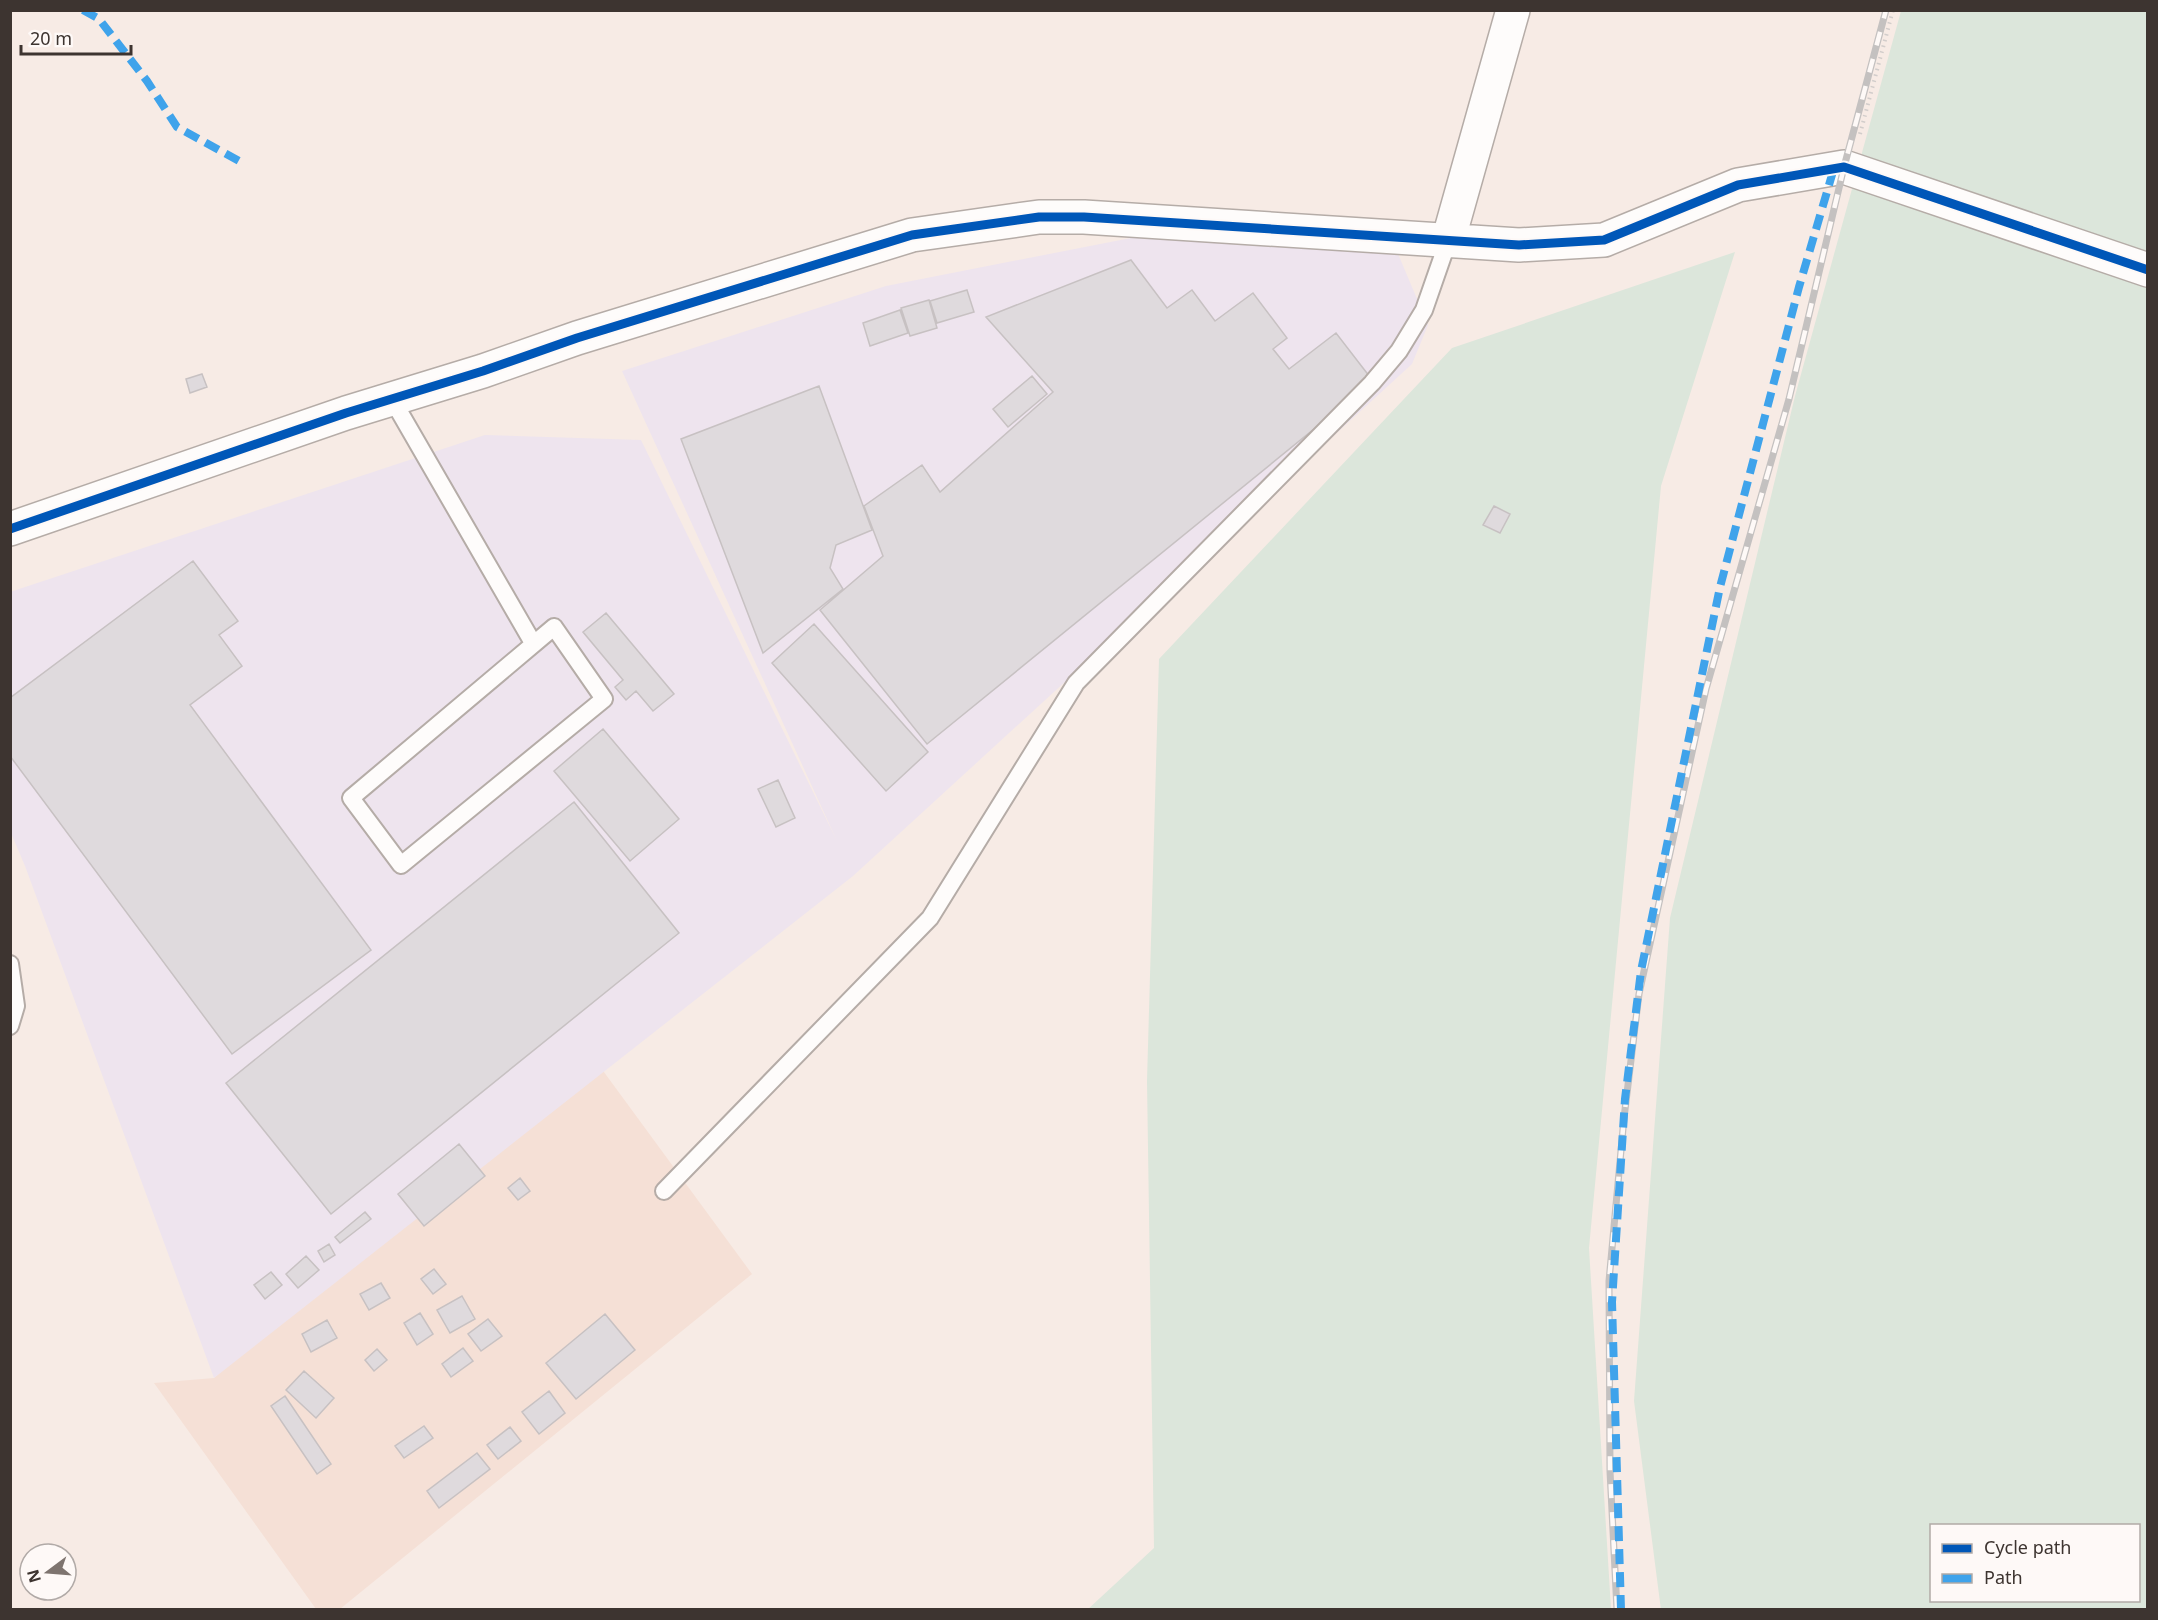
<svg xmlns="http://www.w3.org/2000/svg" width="2158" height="1620" viewBox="0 0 2158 1620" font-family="'Noto Sans',sans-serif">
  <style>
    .built { fill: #f5e0d6 }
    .industrial { fill: #eee4ee }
    .green { fill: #dce6db; fill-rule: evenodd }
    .building { fill: #dfdadd; stroke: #c7c1c2; stroke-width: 1.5 }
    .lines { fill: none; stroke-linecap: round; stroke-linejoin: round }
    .lane-casing { stroke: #b5aca7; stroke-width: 20 }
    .street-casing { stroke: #b5aca7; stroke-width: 36 }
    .path { stroke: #d2cdcb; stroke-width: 4; stroke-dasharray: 1.5 4.5; stroke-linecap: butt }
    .lane { stroke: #fefcfb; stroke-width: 16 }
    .street { stroke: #fefcfb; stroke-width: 33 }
    .rail-casing { stroke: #c4c1c0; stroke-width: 7 }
    .rail { stroke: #fef9f7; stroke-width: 4.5; stroke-dasharray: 14; stroke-linecap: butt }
    .quiet { stroke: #3fa3eb; stroke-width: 8; stroke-dasharray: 15 8; stroke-linecap: butt }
    .cycleway-casing { stroke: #fef9f7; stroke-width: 13 }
    .cycleway { stroke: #0057b8; stroke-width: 9 }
  </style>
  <rect width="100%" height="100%" fill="#f7ebe5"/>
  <path class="built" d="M590,1053L752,1274L340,1609H316L154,1383L214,1378Z"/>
  <path class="industrial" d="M1141,236L1396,249L1428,325L1412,364L853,876L214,1378L25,866L11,833L10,592L485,435L641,440L837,841L622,371L886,286Z"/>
  <path class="green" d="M1901,11H2147V1609L1661,1610L1634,1401L1670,918L1795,396ZM1932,1526H2138V1600H1932Z
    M1735,252L1661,486L1589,1248L1611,1609L1087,1610L1154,1548L1147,1081L1159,659L1452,348Z"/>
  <path class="building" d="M1131,260L1167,308L1192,290L1215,321L1253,293L1287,338L1273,349L1289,369L1336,333L1373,381L927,744L820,610L883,556L864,506L922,465L940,492L1053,392L986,317Z
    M967,290L974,312L937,323L930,301Z
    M929,300L937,328L910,336L901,308Z
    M900,310L908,333L870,346L863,323Z
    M202,374L207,387L190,393L186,379Z
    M1032,376L1047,394L1008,427L993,409Z
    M819,386L872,530L836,545L830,568L843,589L763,653L681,439Z
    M1494,506L1510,514L1500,533L1483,525Z
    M193,561L238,621L219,635L242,666L190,705L371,950L232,1054L10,756V698Z
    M606,613L674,694L653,711L636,691L626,700L615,687L623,680L583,632Z
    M814,624L928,752L886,791L772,663Z
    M603,729L679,819L630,861L554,771Z
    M778,780L795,818L776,827L758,789Z
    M574,802L679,933L331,1214L226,1083Z
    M459,1144L485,1176L424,1226L398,1194Z
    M520,1178L530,1191L518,1200L508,1188Z
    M365,1212L371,1219L340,1243L335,1237Z
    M329,1244L335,1255L324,1262L318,1251Z
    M306,1256L319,1270L298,1288L286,1274Z
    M434,1269L446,1284L433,1294L421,1279Z
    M271,1272L282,1285L265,1299L254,1285Z
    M381,1283L390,1298L369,1310L360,1294Z
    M462,1296L475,1319L450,1333L437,1310Z
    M420,1313L433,1334L417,1345L404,1323Z
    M605,1314L635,1350L576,1399L546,1363Z
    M488,1319L502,1336L481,1351L468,1334Z
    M327,1320L337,1338L311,1352L302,1334Z
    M463,1348L473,1361L451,1377L442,1364Z
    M377,1349L387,1360L374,1371L365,1360Z
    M304,1371L334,1398L316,1418L286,1390Z
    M549,1391L565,1413L539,1434L522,1412Z
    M285,1396L331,1464L317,1474L271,1406Z
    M424,1426L433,1438L404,1458L395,1446Z
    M510,1427L521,1441L498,1459L487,1445Z
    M477,1453L490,1469L439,1508L427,1491Z"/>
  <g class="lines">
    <defs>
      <path id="lane" d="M392,399L533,643
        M554,627L604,699L401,865L351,798Z
        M10,964L16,1006L10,1026
        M664,1191L930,918L1076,683L1372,383L1399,351L1424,310L1448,241"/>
      <path id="street" d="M1448,241L1513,10
        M10,529L346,413L483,371L577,338L912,235L1039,217H1084L1519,245L1604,240L1738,185L1844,167L2148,270"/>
    </defs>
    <use href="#lane" class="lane-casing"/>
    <use href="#street" class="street-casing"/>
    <path class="path" d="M1860,134L1893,10"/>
    <use href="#lane" class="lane"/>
    <use href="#street" class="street"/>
    <defs>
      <path id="rail" d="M1617,1610L1610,1471L1609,1281L1624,1118L1639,994L1706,689L1789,399L1844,167L1886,10"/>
    </defs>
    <use href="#rail" class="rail-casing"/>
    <use href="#rail" class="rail"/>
    <path class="quiet" d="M83,10L99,19L147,81L177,127L239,161
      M1621,1610L1612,1302L1625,1099L1641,971L1720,587L1799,287L1834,168"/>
    <defs>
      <path id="cycleway" d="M10,529L346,413L483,371L577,338L912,235L1039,217H1084L1519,245L1604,240L1738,185L1844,167L2148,270"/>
    </defs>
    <use href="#cycleway" class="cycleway-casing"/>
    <use href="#cycleway" class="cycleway"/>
  </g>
  <rect width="2158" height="1620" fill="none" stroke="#3d3430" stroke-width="24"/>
  <rect x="1930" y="1524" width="210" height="78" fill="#fef9f7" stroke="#b1aaa7" stroke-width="1.5"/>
  <rect x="1942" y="1544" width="30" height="9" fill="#0057b8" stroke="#b1aaa7" stroke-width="1.5"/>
  <text x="1984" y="1554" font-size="18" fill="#3d3430">Cycle path</text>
  <rect x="1942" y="1574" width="30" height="9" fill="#3fa3eb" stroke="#b1aaa7" stroke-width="1.5"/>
  <text x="1984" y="1584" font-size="18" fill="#3d3430">Path</text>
  <g transform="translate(48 1572) rotate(254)"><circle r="28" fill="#fef9f7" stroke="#b1aaa7" stroke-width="1.5"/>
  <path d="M0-4.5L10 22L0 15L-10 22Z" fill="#7e746f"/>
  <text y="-9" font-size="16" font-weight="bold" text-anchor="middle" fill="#3d3430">N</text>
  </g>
  <path d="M21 45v9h110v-9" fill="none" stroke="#3d3430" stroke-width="3"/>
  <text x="30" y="45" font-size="18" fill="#3d3430" stroke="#fef9f7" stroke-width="4.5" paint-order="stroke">20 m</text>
</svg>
